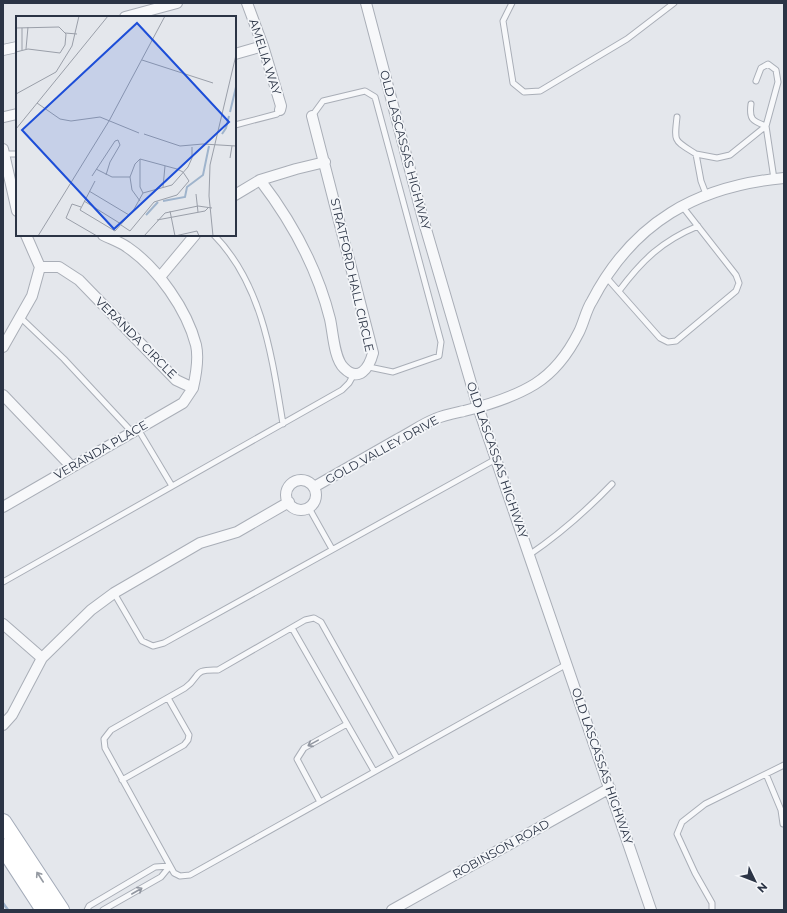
<svg xmlns="http://www.w3.org/2000/svg" width="787" height="913" viewBox="0 0 787 913" font-family="Montserrat,sans-serif">
  <style>
    .lines { fill: none; stroke-linecap: round; stroke-linejoin: round }
    .stream { stroke: #9fb4cc; stroke-width: 2.5 }
    .lane-casing { stroke: #a9aeb7; stroke-width: 7 }
    .street-casing { stroke: #a9aeb7; stroke-width: 12 }
    .primary-casing { stroke: #a3abb8; stroke-width: 18 }
    .lane { stroke: #f7f8fa; stroke-width: 5 }
    .street { stroke: #f7f8fa; stroke-width: 10 }
    .primary { stroke: #fff; stroke-width: 16 }
    .oneway { stroke: #9196a0 }
    .oneway2 { stroke: #959aa2 }
    .labels { text-anchor: middle; stroke-width: 3.5; stroke-linejoin: round; paint-order: stroke }
    .street-label { font-size: 12px; fill: #2b3445; stroke: #f4f6f9 }
    .inset-river { fill: none; stroke: #9fb4cc; stroke-width: 2 }
    .inset-road { fill: none; stroke: #9a9fa9; stroke-width: 1 }
    .view { fill: #1d4ed8; fill-opacity: 0.15; stroke: #1d4ed8; stroke-width: 2 }
    .inset-edge { fill: none; stroke: #2b3445; stroke-width: 2 }
  </style>
  <rect width="100%" height="100%" fill="#e4e7ec"/>
  <g class="lines">
    <path class="stream" d="M3,903L8,910"/>
    <defs>
      <path id="lane" d="M512,3L503,21L513,83L524,92L540,91L627,39L674,3
        M751,104C749,119 752,121 766,126L778,82L776,70L768,64L761,68L756,81
        M312,116L323,101L365,91L375,97L441,342L439,356L393,372L369,367
        M677,117C674,143 674,140 696,154
        M235,125L277,114L280,110
        M4,154H17
        M706,194L701,181L696,154L717,158L730,155L766,126L774,179
        M214,235C263,285 272,358 283,424
        M606,277L660,338L668,342L676,341L736,291L739,283L736,275L682,206
        M619,291C642,260 662,241 698,226
        M21,318L64,359L132,432
        M138,429L172,486
        M309,508L332,549
        M529,555C560,534 586,511 612,484
        M3,582L342,390L349,383L354,374
        M114,593L142,641L153,646L164,643L496,459
        M292,628L374,771
        M397,758L321,622L314,618L305,620L218,670C191,669 202,676 185,688L111,730L104,739L105,748L174,873L180,876L190,875L567,664
        M766,774L781,810L783,824
        M122,780L184,745L188,740L189,735L168,698
        M320,802L297,759L304,748L347,724
        M87,910L89,906L155,867L170,866L161,877L103,910
        M712,910V903L695,873L677,834L682,822L705,804L784,765"/>
      <path id="street" d="M247,3L263,46L281,106L280,110
        M366,3L423,219L478,407L651,910
        M125,17L177,3
        M3,50L17,47
        M235,54L263,46
        M4,117L17,114
        M3,149L17,211
        M260,180C293,223 317,267 330,319C333,332 334,359 344,368C359,383 369,368 373,353L312,116
        M235,195L260,180L296,169L325,162
        M40,267H59L79,280L176,380L193,388C196,375 199,358 196,345C187,310 158,268 127,247C120,242 111,239 103,235
        M160,277L195,235
        M3,347L32,296L40,267L26,235
        M3,395L71,466
        M286 495a15 15 0 1 1 30 0a15 15 0 1 1-30 0Z
        M314,487C342,471 370,455 398,439C410,433 422,424 435,419C444,415 455,413 464,411C488,405 514,397 535,384C554,372 569,352 579,332C584,322 586,310 592,301C633,222 697,186 784,178
        M3,507L183,403L193,388
        M3,624L42,658
        M3,725L12,715L42,658L91,610L114,593L200,543L237,532L289,502
        M392,910L610,788"/>
      <path id="primary" d="M3,822L61,910
        M3,847L44,910"/>
    </defs>
    <use href="#lane" class="lane-casing"/>
    <use href="#street" class="street-casing"/>
    <use href="#primary" class="primary-casing"/>
    <use href="#lane" class="lane"/>
    <use href="#street" class="street"/>
    <use href="#primary" class="primary"/>
  </g>
  <defs><path id="oneway-shaft" d="M-6 0H5M1.5-3L5.5 0L1.5 3" fill="none" stroke-width="1.6" stroke-linecap="round" stroke-linejoin="round"/></defs>
  <g class="oneway">
    <use href="#oneway-shaft" transform="translate(313 743) rotate(151)"/>
    <use href="#oneway-shaft" transform="translate(137 891) rotate(-30)"/>
  </g>
  <use class="oneway2" href="#oneway-shaft" transform="translate(40 877) rotate(-123)"/>
  <g class="labels">
    <g class="street-label">
      <text transform="translate(265 57) rotate(72)" y="4">AMELIA WAY</text>
      <text transform="translate(405 150) rotate(75)" y="4">OLD LASCASSAS HIGHWAY</text>
      <text transform="translate(352 275) rotate(77)" y="4">STRATFORD HALL CIRCLE</text>
      <text transform="translate(136 338) rotate(45)" y="4">VERANDA CIRCLE</text>
      <text transform="translate(101 450) rotate(-30)" y="4">VERANDA PLACE</text>
      <text transform="translate(382 450) rotate(-29)" y="4">GOLD VALLEY DRIVE</text>
      <text transform="translate(497 460) rotate(71)" y="4">OLD LASCASSAS HIGHWAY</text>
      <text transform="translate(602 766) rotate(71)" y="4">OLD LASCASSAS HIGHWAY</text>
      <text transform="translate(501 849) rotate(-29)" y="4">ROBINSON ROAD</text>
    </g>
  </g>
  <g transform="translate(16 16)">
    <rect width="220" height="220" fill="#e4e7ec"/>
    <path class="inset-river" d="M214,96L220,71M206,118L210,112L213,100M147,185L169,181L171,171L187,159L193,130M130,199L142,186"/>
    <path class="inset-road" d="M0,12L43,11L50,18L49,29L44,37L12,33L0,36M49,17L61,18M10,33L12,11M6,34V12M126,44L197,67M0,78L40,56L56,30L63,0M21,87L44,103L55,105L84,101L123,117M0,113L92,0M128,118L164,130L187,128L220,130M214,142L216,130M80,153L96,161H114M76,160L99,125L102,124L104,129L94,146L90,159M79,165L64,194L99,215L117,195L127,177L156,169L172,151L176,142V131M147,171L149,150M73,175L113,199M180,178L182,196M68,185L105,208M124,185L116,174L114,161L119,148L124,143V171L127,177M65,191L56,188L50,202L81,220M154,195L159,220M141,204L189,195L193,191M105,209L114,215L138,186L161,179L173,165L167,156L161,153L124,143M22,220L93,105L149,0M128,220L149,197L182,190L196,192M159,220L181,215L183,220M197,220L193,180L194,149L220,39"/>
    <path class="view" d="M121,7L213,106L98,213L6,114Z"/>
    <rect width="220" height="220" class="inset-edge"/>
  </g>
  <rect width="787" height="913" fill="none" stroke="#2b3445" stroke-width="8"/>
  <g transform="translate(755 881) rotate(133)" stroke="#f4f6f9" stroke-width="3" paint-order="stroke">
  <path d="M0-3L7 15L0 10L-7 15Z" fill="#2b3445"/>
  <text y="-6" font-size="11" font-weight="bold" text-anchor="middle" fill="#2b3445">N</text>
  </g>
</svg>
